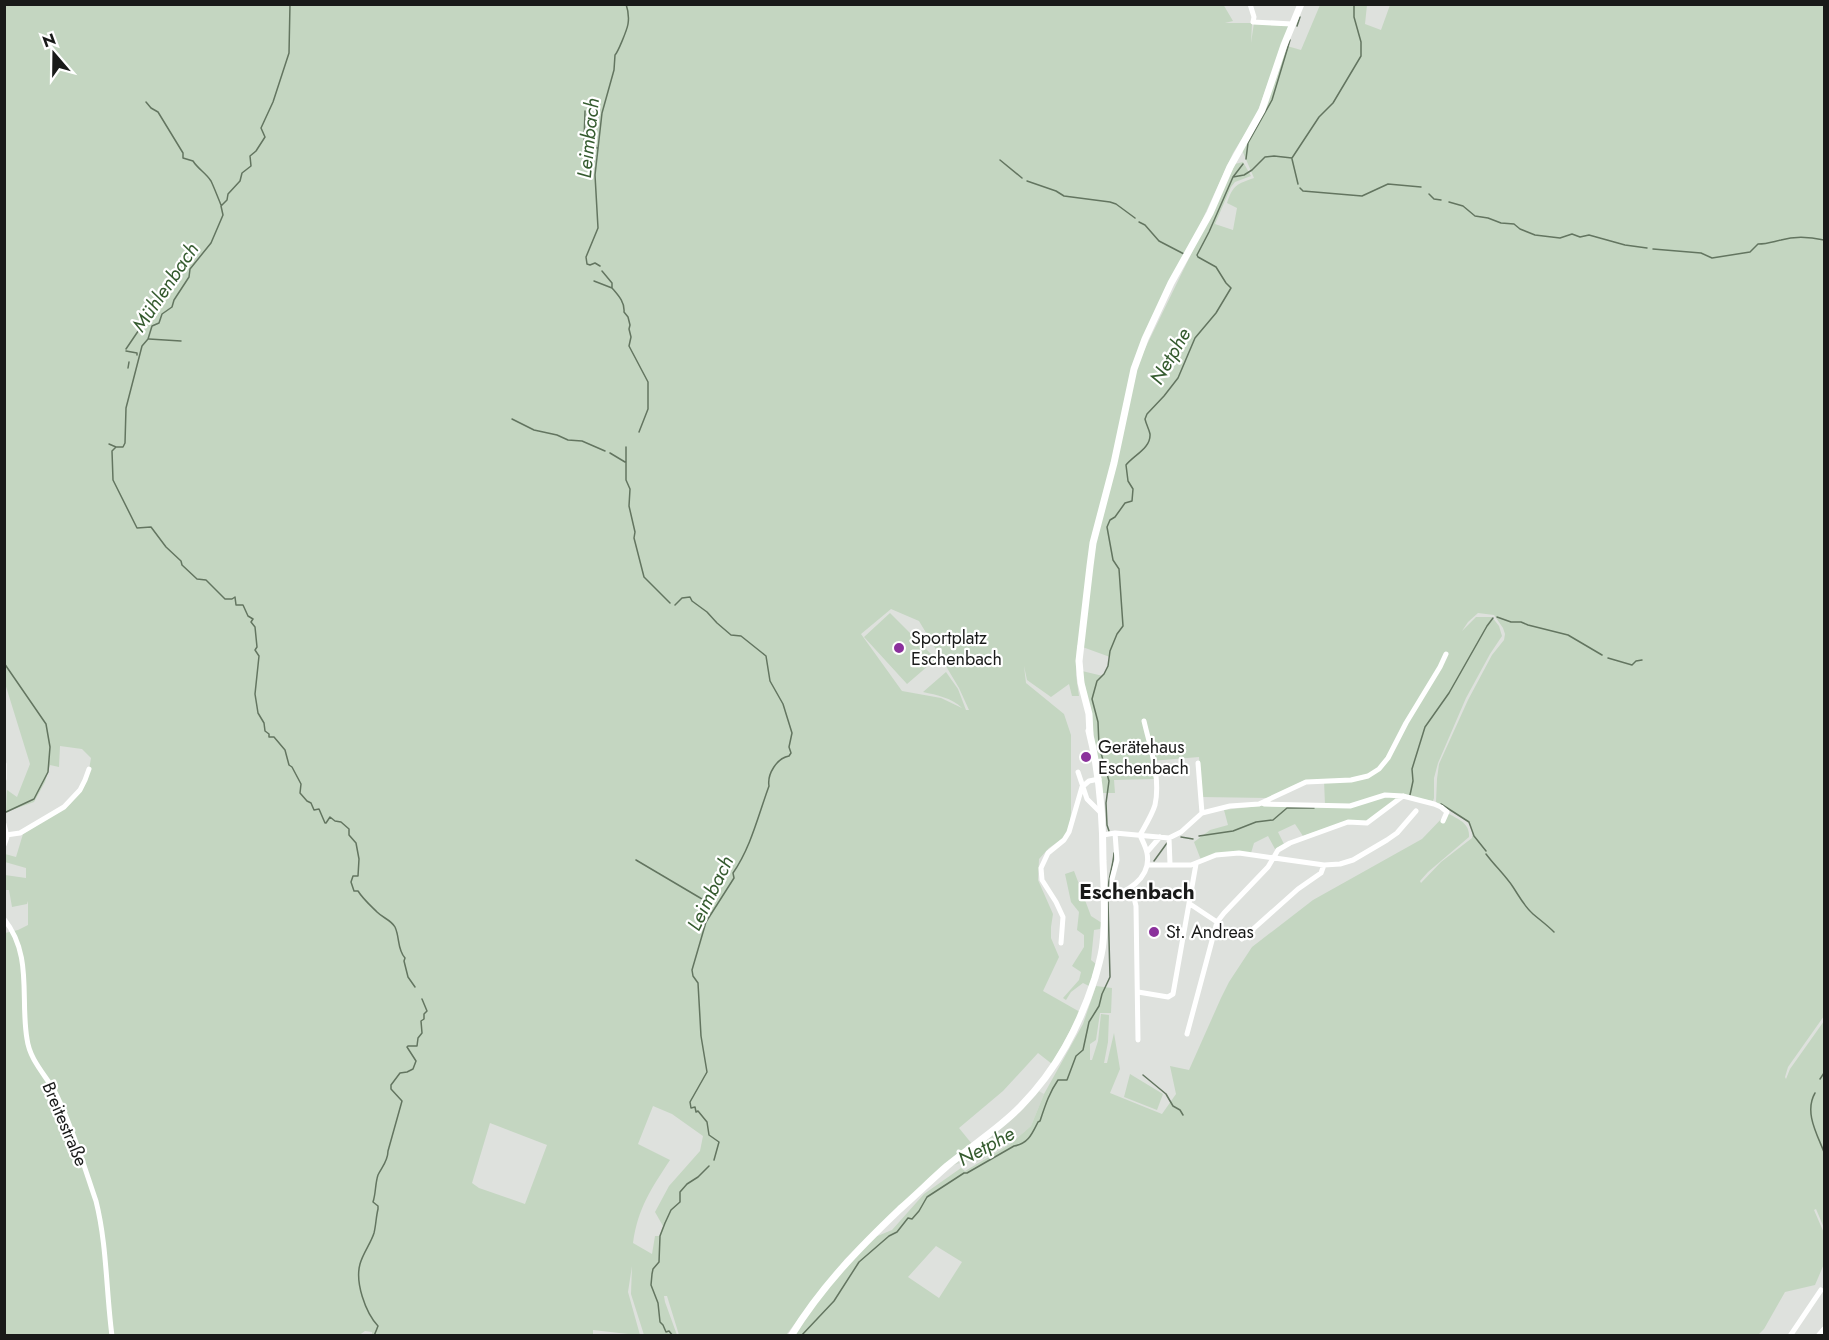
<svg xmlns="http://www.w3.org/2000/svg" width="1829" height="1340" viewBox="0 0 1829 1340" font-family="Jost,sans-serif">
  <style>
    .built { fill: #d0d8ce }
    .green { fill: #c4d6c1; fill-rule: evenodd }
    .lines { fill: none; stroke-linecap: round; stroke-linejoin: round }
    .stream { stroke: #637560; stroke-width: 1.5 }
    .minor { stroke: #fff; stroke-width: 5 }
    .major { stroke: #fff; stroke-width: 7 }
    .poi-dot { fill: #8b319c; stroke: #fff; stroke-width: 2 }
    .labels { text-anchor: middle; stroke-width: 4.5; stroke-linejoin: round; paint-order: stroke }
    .poi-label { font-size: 18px; fill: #191a19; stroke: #fff; text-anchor: start }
    .street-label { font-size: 18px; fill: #191a19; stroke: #fff }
    .water-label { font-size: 20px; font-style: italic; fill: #355b2f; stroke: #fff }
    .quarter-label { font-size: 21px; font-weight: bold; fill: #191a19; stroke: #fff }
  </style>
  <rect width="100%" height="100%" fill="#dee1dd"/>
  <path class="built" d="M1037,1090L1044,1094L1031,1126L1009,1145L975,1163L966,1161L951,1166Z"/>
  <path class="green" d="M1223,4L1233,21L1225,23H1252L1251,43L1254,23L1289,25L1256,116L1233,153L1129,379L1116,444L1139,361L1235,164L1243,162L1251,176L1235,182L1231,187L1215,224L1233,230L1237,208L1227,203C1233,185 1237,184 1254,178L1242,150L1287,46L1301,50L1320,5H1367L1365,24L1381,30L1390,5H1824V1016L1788,1067L1785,1077L1786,1079L1790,1069L1824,1021V1228L1816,1209L1814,1210L1824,1233V1264L1815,1285L1785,1292L1764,1329L1758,1335H794L814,1305L853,1258L875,1237L892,1230L924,1194L961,1168L965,1171L1009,1145L1031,1126L1044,1094L1083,1024L1096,986L1112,988L1111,1013H1100L1096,1040L1090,1044V1060H1092L1098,1041L1101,1014L1109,1015L1108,1042L1104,1063H1107L1114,1033L1120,1069L1110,1093L1162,1114L1176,1094L1170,1066L1189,1070L1221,998L1229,982L1252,947L1313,900L1422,839L1447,813C1458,819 1470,823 1469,837L1428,872L1420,881L1421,883L1441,862L1472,838L1473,831L1467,821L1436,802L1437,779L1439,764L1468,700L1492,655L1504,640L1505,634L1503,628L1494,615L1478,613L1468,622L1462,631L1476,617H1492L1499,626L1502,636L1490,654L1466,698L1438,763L1434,778V798L1433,801L1390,793L1347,805H1325L1324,780H1305L1268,798L1202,797L1199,757L1151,761L1154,779L1114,780L1115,793H1103L1089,705L1082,671L1103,676L1108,667L1110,657L1077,645L1076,675L1079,696H1072L1069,684L1051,697L1027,680L1024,666L1026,683L1064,714L1071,735V813L1069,830L1066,836L1049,848L1039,859L1038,880L1053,914L1051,927V938L1059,957L1043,991L1080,1012L1052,1064L1038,1053L1003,1091L959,1128L972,1144L938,1172L845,1259L786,1335H679L667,1296H664L665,1302L677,1335H644L631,1294L632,1266L628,1292L640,1335H629L628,1334L593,1330V1336H372V1332L365,1331L358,1336L5,1335V933L18,930L28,925V901L27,904L12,907L9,890H5V875L26,878V868L5,862V854L16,857L23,834L70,804L87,781L91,758L82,749L60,746L59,767L50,765L45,782L34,802L6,812L7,790L17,797L30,764L4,680L5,5ZM891,609L919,621L959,688L969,710H966L958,689L946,672L923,692C937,695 952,698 962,708L941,698L902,691L861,634ZM653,1106L672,1114L703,1136L700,1151L669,1186L655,1212L663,1226L659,1236H655L652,1254L633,1243C638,1208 651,1189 670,1160L638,1144ZM490,1123L547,1145L525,1204L479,1188L472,1183ZM936,1246L962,1262L939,1298L908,1277Z
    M890,613L936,659L907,684L864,637Z
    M1386,796L1400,797L1367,822L1347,821L1303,836L1295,824L1278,832L1284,844L1275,849L1268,836L1254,843L1251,853L1239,852L1201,860L1194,842L1210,830L1228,825L1224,810L1259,806L1349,807Z
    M1074,871L1091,916L1102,923L1100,929L1094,930L1091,960L1096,964L1089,986L1083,983L1071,992L1066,1000L1063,998L1079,980L1081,972L1072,966L1084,947V935L1077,930L1079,912L1071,902L1065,874Z
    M1130,1074L1163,1094L1157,1110L1124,1097Z"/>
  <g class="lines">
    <path class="stream" d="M290,4L289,53L273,102L261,128L265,137L256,151L250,156L251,166L242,173L240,181L228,194L227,200L221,206L223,215L211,243L190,269L189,277L174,300L172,307L162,314L159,323L152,326L148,339L142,346L126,408L125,443L123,447H116L112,451L113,480L137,528L151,527L166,547L181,561L182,565L197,579L206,580L225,599H232L235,597L236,605H243L248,616L253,619L251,622L255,627L257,647L255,650L259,656L255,694L258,713L264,723L265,731L269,734V737H274L285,750L289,765L292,767L301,784L300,793L307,801L311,803L314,810L319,809L325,823H326L330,817L335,821L341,822L349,829V835L356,843L359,859L358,876H353L351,882L354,891H358C363,899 371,906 377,912C383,918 391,920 395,927C400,938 397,949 405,958L404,961L408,977L415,987
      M1297,26L1300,17
      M146,102L151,108L158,112L183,153V158L193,161C198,169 206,173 211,181C213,185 219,200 221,205
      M584,141L585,111
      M590,142L598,149
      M1246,159L1248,143L1272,100L1290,40
      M1292,159L1298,184
      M1000,160L1022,178
      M1233,177L1243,164
      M1027,181L1056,191L1064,196L1110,202L1116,204L1135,218
      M1300,188L1303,191L1362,196L1388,184L1421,187
      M1429,194L1434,199L1441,200
      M1449,202L1463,206L1475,216L1488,218L1501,223L1514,224L1520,229L1535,235L1560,238L1572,234L1580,237L1589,235L1625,245L1647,248
      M1139,222L1145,225L1159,241L1184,254
      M1653,249L1701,253L1712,258L1750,252L1758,244C1767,244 1772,242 1781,240C1795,236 1810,237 1824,240
      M600,266L595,263L590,265L587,264L586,257L598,228L595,175L602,113L614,70L615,55C618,52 627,30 628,24C629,18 628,10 626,4
      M602,271L612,283V288C618,295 625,302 624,312L628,317L630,325L629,329L631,337L629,346L648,382V409L639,432
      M594,281L612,288
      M149,339L181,341
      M126,349L149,315
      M126,351L137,353V355
      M128,368L129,362
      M512,419L534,430L557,435L568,440L582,441L605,451
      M109,444L116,447
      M626,447V480L630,489L629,506L635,532L634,538L644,577L670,603
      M610,453L625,462
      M675,605L682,598L690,597L692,601L707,612L717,623L731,635L741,636L766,656L770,681L783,704L792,733L789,747L791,753L789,756C777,758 767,774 769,786C758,816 751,847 733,873L734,878L706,922L692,970L693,976L698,983L701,1036L707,1072L690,1102L691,1108L695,1107L696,1112L698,1111L707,1122L709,1135L719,1142L714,1160
      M1497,617L1511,622H1521L1528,625L1568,635L1602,655
      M1608,658L1632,665L1636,661L1642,660
      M4,663L46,724L50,747L48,772L34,799L4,813
      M1410,795L1413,781L1412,769L1425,727L1449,693L1487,626L1493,618
      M1441,804L1469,822L1474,836L1486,851
      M1109,831L1107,825L1106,803L1109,781L1099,746L1098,722L1092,699L1097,681L1104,674L1108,666L1110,651L1117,634L1123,626L1119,569L1113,560L1107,527L1110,520L1115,517L1125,503L1132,501L1133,489L1128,481L1126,465C1134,455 1151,448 1150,434C1149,429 1146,424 1145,419L1147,414L1164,396L1178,378L1195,338L1216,313L1231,288L1226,283L1216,267L1198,257L1197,255L1209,232L1233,177L1244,175L1252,170L1265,157L1274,156L1292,158L1319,117L1333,103L1361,56V42L1354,17V4
      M1199,836L1233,831L1256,822L1273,820L1287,808H1314
      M1181,837L1193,839
      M1486,854C1495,866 1505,875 1513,887C1519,896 1524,906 1533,914C1540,920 1547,925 1554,932
      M636,860L702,899
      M1154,861L1167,843
      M1108,891C1108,878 1113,867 1114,853
      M1143,1075L1166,1094L1173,1106L1180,1110L1183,1115
      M1820,1079L1824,1073
      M1815,1093C1804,1112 1817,1134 1824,1152
      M374,1336L378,1326C365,1312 355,1282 360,1264C363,1253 371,1243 374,1233C376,1225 376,1217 378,1209V1206L373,1202C376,1193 375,1184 378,1175C382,1167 388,1161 388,1151L402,1101L391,1089V1085L400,1073L407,1072L413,1069L416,1061L407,1047L408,1046H417L418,1038L422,1033L421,1021L424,1019V1014L427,1011L422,999
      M673,1336L669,1331L666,1332L663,1325L660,1322L658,1303L651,1285L652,1274L653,1269L659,1262L660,1236L665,1223L671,1210L680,1202V1192L687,1184L698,1177L709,1166
      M801,1336L834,1301L859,1262L889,1236L897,1232L908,1218L912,1219L919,1211L927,1197L964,1173H967L1014,1146C1028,1144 1032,1134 1038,1122L1040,1121C1045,1106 1049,1093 1058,1080H1067L1076,1056L1083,1050L1089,1022L1099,1006L1102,994L1110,977L1108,902"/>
    <path class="minor" d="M1250,4L1254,17L1253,22L1292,24
      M1198,763L1202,813
      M4,764V779
      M1078,772L1087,799L1102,814
      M1264,804L1350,806L1385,795L1403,796L1434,804L1441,807L1447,812L1443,821
      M4,824L7,837L4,845
      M6,835L20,833L64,807L80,790L85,780L89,769
      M1103,835L1115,833L1169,838L1181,832L1202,813L1230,806L1259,804L1306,782L1351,780L1368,776L1379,769L1388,758L1406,723L1440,667L1446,654
      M1140,835C1145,826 1152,815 1155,805C1161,778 1150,747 1144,721
      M1169,838L1170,864
      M1147,852L1160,837
      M1147,865H1191L1216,855L1239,853L1324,865L1340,864L1353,860L1387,840L1397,833L1416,811
      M1129,890L1134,898L1136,906L1138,1040
      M1113,896L1112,879L1117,860L1115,833
      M1104,898C1125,894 1152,879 1147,853C1146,847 1142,840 1140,835
      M1190,904L1217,922
      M4,919C33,955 20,998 27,1039C30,1062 48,1077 57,1096C73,1129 84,1166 96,1201C107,1245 106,1290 112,1336
      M1242,939L1298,889L1321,873L1324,865
      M1061,943L1063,917L1056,902L1042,880L1041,868L1048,853L1064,840L1069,832L1082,787L1089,781L1099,779
      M1138,992L1168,997L1173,994L1196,864
      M1187,1034L1217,922L1224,913L1268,867L1278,850L1290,843L1348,822L1367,823L1403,796
      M1790,1336L1821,1290
      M1818,1336L1824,1329"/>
    <path class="major" d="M1090,735L1089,714L1081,683L1079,661L1090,566L1093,543L1114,463L1134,369L1145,339L1171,283L1210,213L1230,167L1262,110L1284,45L1301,4
      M791,1336C822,1286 858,1249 900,1209C916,1195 931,1180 947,1166C971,1146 999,1129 1021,1106C1057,1069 1079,1027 1095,978C1098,967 1102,955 1103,943C1106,916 1104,888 1103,861C1103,818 1100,774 1089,731"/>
  </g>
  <g class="poi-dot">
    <circle cx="899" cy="648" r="6"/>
    <circle cx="1086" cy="757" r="6"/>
    <circle cx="1154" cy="932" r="6"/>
  </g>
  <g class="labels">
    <g class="poi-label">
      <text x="911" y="644">Sportplatz<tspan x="911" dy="21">Eschenbach</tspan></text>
      <text x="1098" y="753">Gerätehaus<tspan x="1098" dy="21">Eschenbach</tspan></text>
      <text x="1166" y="938">St. Andreas</text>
    </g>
    <g class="street-label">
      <text transform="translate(65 1124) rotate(67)" y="6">Breitestraße</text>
    </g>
    <g class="water-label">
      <text transform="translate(588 138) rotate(-84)" y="7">Leimbach</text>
      <text transform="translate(165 287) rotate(-56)" y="7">Mühlenbach</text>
      <text transform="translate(1170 356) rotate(-60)" y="7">Netphe</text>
      <text transform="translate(710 893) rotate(-64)" y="7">Leimbach</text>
      <text transform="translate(986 1146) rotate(-28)" y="7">Netphe</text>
    </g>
    <g class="quarter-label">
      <text x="1137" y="899">Eschenbach</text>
    </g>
  </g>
  <rect width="1829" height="1340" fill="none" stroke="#191a19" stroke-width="12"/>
  <g transform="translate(54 54) rotate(340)" stroke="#ffffff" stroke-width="4.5" paint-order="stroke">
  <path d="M0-4.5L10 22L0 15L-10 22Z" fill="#191a19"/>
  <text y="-9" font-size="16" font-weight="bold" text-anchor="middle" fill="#191a19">N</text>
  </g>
</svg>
